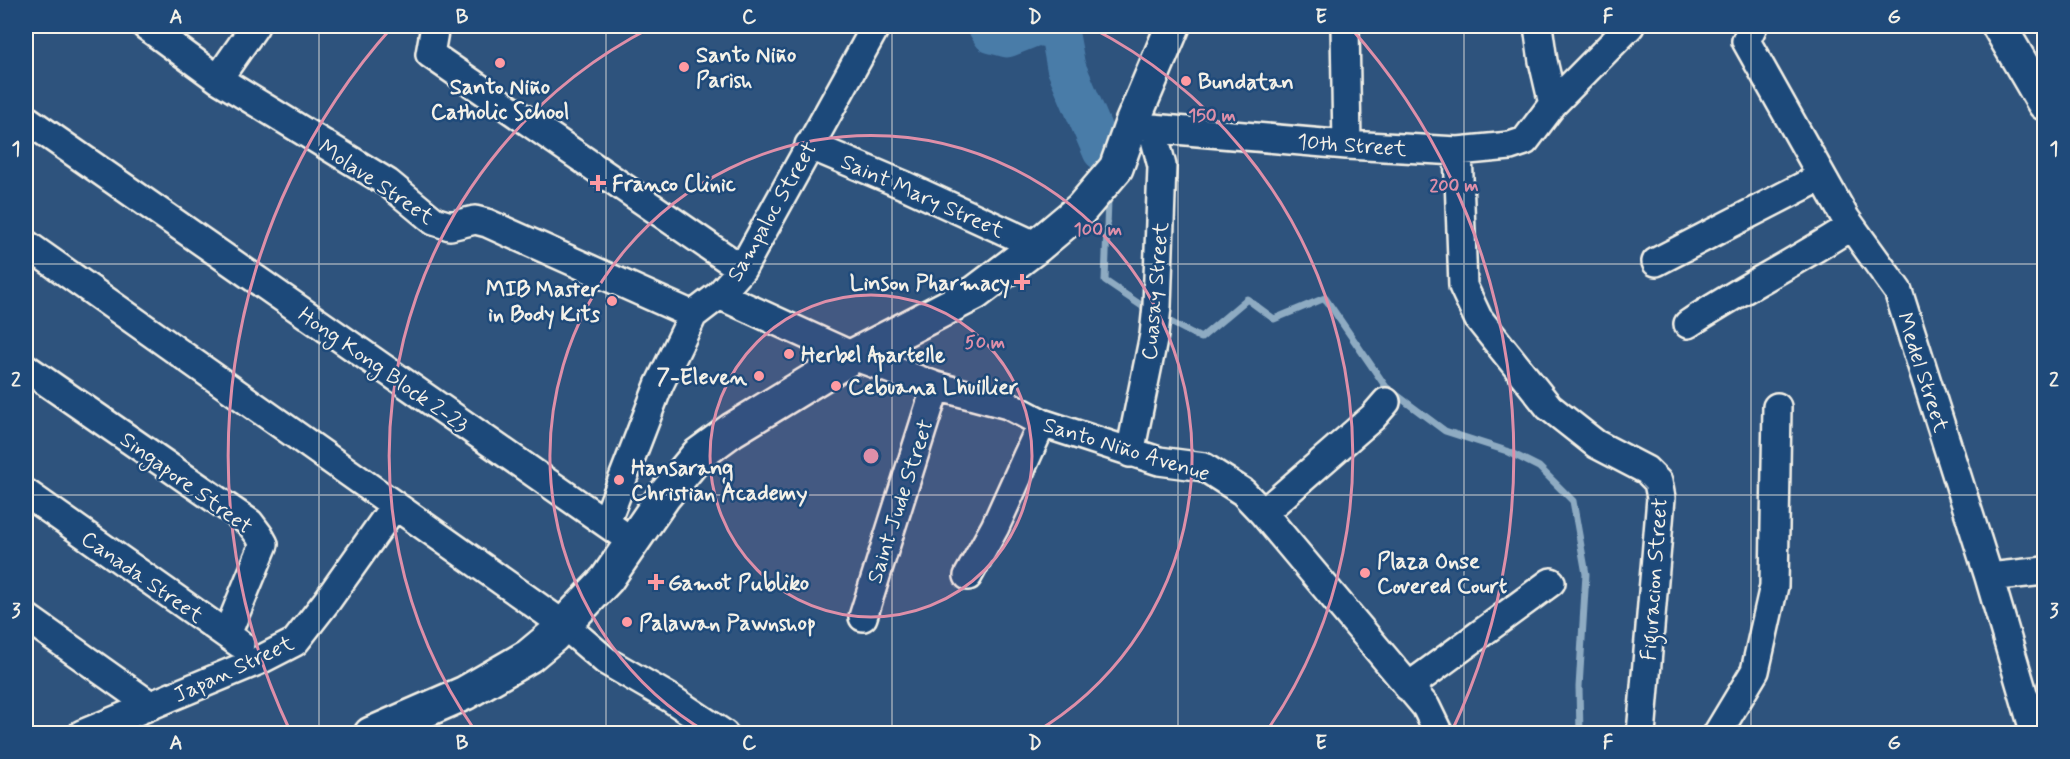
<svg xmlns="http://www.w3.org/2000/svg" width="2070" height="759" viewBox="0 0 2070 759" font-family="Mynerve,sans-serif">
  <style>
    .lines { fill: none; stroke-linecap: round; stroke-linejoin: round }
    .stream { stroke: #8eabc2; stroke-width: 7 }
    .river { stroke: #4a7ca8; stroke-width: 39 }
    .minor-casing { stroke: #f4f1e8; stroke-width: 32 }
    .major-casing { stroke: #f4f1e8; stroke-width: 38 }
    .minor { stroke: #1f4a7a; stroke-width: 27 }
    .major { stroke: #1f4a7a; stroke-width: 33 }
    .grid { fill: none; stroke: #f4f1e8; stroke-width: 1.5; stroke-opacity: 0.55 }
    .ring { fill: none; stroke: #de8fa9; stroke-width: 3 }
    .poi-dot { fill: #ff9aa2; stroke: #1f4a7a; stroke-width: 2 }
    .labels { text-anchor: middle; stroke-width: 5; stroke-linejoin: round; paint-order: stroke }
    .poi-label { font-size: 22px; font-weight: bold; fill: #f4f1e8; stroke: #1f4a7a; text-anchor: start }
    .street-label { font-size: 22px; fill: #f4f1e8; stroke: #1f4a7a }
    .centre { fill: #de8fa9; stroke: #1f4a7a; stroke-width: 3 }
    .ring-label { font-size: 18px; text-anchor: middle; font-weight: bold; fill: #de8fa9; stroke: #1f4a7a; stroke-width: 5; stroke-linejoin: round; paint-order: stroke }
    .neatline { fill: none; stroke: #f4f1e8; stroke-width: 2 }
    .grid-label { font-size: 20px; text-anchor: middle; font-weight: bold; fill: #f4f1e8 }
  </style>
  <rect width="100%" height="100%" fill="#2e537d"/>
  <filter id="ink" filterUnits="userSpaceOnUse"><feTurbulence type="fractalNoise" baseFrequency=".0167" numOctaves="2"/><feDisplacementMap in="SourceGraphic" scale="12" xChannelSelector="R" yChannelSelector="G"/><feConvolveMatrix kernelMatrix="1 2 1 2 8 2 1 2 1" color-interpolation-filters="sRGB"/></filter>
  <g filter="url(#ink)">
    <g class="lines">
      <path class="stream" d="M1108,200L1105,281L1151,312
        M1161,317L1201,338L1247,299L1274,319L1325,298L1386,387L1445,431L1507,451L1539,467L1573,501L1586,574L1579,687L1580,734"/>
      <path class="river" d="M987,26L992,34L1007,38L1037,26L1059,30L1066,67L1102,151"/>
      <defs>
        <path id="minor" d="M146,26L218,79L388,183L434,221L450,226L475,220L487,223L693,315
          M435,26L430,54L742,269
          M1345,26L1347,145
          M1538,26L1543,61L1553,104
          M1753,26L1746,41L1846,219L1898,291L1989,577L2035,734
          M218,79L255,26
          M26,119L633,542
          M1132,123L1152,128L1347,145L1458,151L1510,146L1525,141L1553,104L1630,26
          M809,145L906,186L1037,246
          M1458,151L1463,286L1478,318L1549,407L1596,444L1646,470L1658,482L1661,498L1641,734
          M26,244L564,625L606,661L670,698L724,734
          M1656,262L1821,177
          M719,295L853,356L936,386L1008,405L1042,423L1159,461L1204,467L1243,492L1263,513L1426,707L1439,734
          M1688,324C1741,289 1798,261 1851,226
          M26,368L250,523L259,535L264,544L227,634
          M1130,453L1154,335L1157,306L1162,166L1152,128
          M26,493L240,644
          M1263,513L1373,417L1386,402
          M603,521L611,509L659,385L693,315L719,295L742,269L876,26
          M968,576L995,527L1042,423
          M1989,577L2044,571
          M26,617L150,705
          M863,617L936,386
          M1408,687L1551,582
          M82,734L260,660L295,642L327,601L395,505
          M1717,734L1755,671L1774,586L1777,407"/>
        <path id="major" d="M1999,26L2044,103
          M371,734L465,693L529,656L553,636L607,579L664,496L698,455L732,430L853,356L975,293L1037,246L1081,209L1116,168L1132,123L1173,26"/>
      </defs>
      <use href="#minor" class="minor-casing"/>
      <use href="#major" class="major-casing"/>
      <use href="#minor" class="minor"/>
      <use href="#major" class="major"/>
    </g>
  </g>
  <path class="grid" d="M319,26V734M606,26V734M892,26V734M1178,26V734M1464,26V734M1751,26V734M26,264H2044M26,495H2044"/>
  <circle cx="871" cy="456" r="161" fill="#de8fa9" fill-opacity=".12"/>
  <g class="ring">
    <circle cx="871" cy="456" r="161"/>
    <path d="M708 733A321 321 0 1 1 1034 733"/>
    <path d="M476 732A482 482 0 0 1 652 27M1090 27A482 482 0 0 1 1266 732"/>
    <path d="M291 733A643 643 0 0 1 393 26M1349 26A643 643 0 0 1 1451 733"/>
  </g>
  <g class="poi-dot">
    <circle cx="500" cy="63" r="6"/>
    <circle cx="684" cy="67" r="6"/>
    <circle cx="1186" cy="81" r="6"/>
    <path d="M595 174h6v6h6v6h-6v6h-6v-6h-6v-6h6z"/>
    <path d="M1019 273h6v6h6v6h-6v6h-6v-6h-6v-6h6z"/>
    <circle cx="612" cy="301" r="6"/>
    <circle cx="789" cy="354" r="6"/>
    <circle cx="759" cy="376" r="6"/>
    <circle cx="836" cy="386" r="6"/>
    <circle cx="619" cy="480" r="6"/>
    <circle cx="1365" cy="573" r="6"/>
    <path d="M653 573h6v6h6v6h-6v6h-6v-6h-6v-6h6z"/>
    <circle cx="627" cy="622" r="6"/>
  </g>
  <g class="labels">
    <g class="poi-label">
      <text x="696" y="62">Santo Niño<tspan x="696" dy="25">Parish</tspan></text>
      <text x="1198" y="89">Bundatan</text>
      <text x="500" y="94" text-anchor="middle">Santo Niño<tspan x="500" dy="25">Catholic School</tspan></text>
      <text x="612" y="191">Franco Clinic</text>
      <text x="1010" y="290" text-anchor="end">Linson Pharmacy</text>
      <text x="600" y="296" text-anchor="end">MIB Master<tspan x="600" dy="25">in Body Kits</tspan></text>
      <text x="801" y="362">Herbel Apartelle</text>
      <text x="747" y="384" text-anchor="end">7-Eleven</text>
      <text x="848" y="394">Cebuana Lhuillier</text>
      <text x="631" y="475">Hansarang<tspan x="631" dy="25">Christian Academy</tspan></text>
      <text x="1377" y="568">Plaza Onse<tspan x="1377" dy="25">Covered Court</tspan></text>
      <text x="668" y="590">Gamot Publiko</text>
      <text x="639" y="630">Palawan Pawnshop</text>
    </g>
    <g class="street-label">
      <text transform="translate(1352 144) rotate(4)" y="8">10th Street</text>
      <text transform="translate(377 181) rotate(34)" y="8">Molave Street</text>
      <text transform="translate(923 195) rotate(24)" y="8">Saint Mary Street</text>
      <text transform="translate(771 211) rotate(-60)" y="8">Sampaloc Street</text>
      <text transform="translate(1154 291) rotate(-85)" y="8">Cuasay Street</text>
      <text transform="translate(384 369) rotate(35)" y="8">Hong Kong Block 2-23</text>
      <text transform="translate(1924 372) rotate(72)" y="8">Medel Street</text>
      <text transform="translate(1127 448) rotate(17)" y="8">Santo Niño Avenue</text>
      <text transform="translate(187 482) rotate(36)" y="8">Singapore Street</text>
      <text transform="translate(899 501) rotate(-72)" y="8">Saint Jude Street</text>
      <text transform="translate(143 576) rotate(35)" y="8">Canada Street</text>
      <text transform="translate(1653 579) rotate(-86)" y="8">Figuracion Street</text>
      <text transform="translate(233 668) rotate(-25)" y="8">Japan Street</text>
    </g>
  </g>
  <circle cx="871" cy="456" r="9" class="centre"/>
  <g class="ring-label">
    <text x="1212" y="121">150 m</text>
    <text x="1454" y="191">200 m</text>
    <text x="1098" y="235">100 m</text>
    <text x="985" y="348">50 m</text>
  </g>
  <rect width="2070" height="759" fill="none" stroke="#1f4a7a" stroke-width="66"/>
  <rect x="33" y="33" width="2004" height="693" class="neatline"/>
  <g class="grid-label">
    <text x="176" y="23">A</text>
    <text x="462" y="23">B</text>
    <text x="749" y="23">C</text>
    <text x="1035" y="23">D</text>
    <text x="1321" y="23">E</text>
    <text x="1608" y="23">F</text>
    <text x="1894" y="23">G</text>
    <text x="16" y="155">1</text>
    <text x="2054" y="155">1</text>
    <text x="16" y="386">2</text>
    <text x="2054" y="386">2</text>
    <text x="16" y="617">3</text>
    <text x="2054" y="617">3</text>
    <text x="176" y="749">A</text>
    <text x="462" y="749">B</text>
    <text x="749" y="749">C</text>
    <text x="1035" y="749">D</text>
    <text x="1321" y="749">E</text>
    <text x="1608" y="749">F</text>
    <text x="1894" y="749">G</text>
  </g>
</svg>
